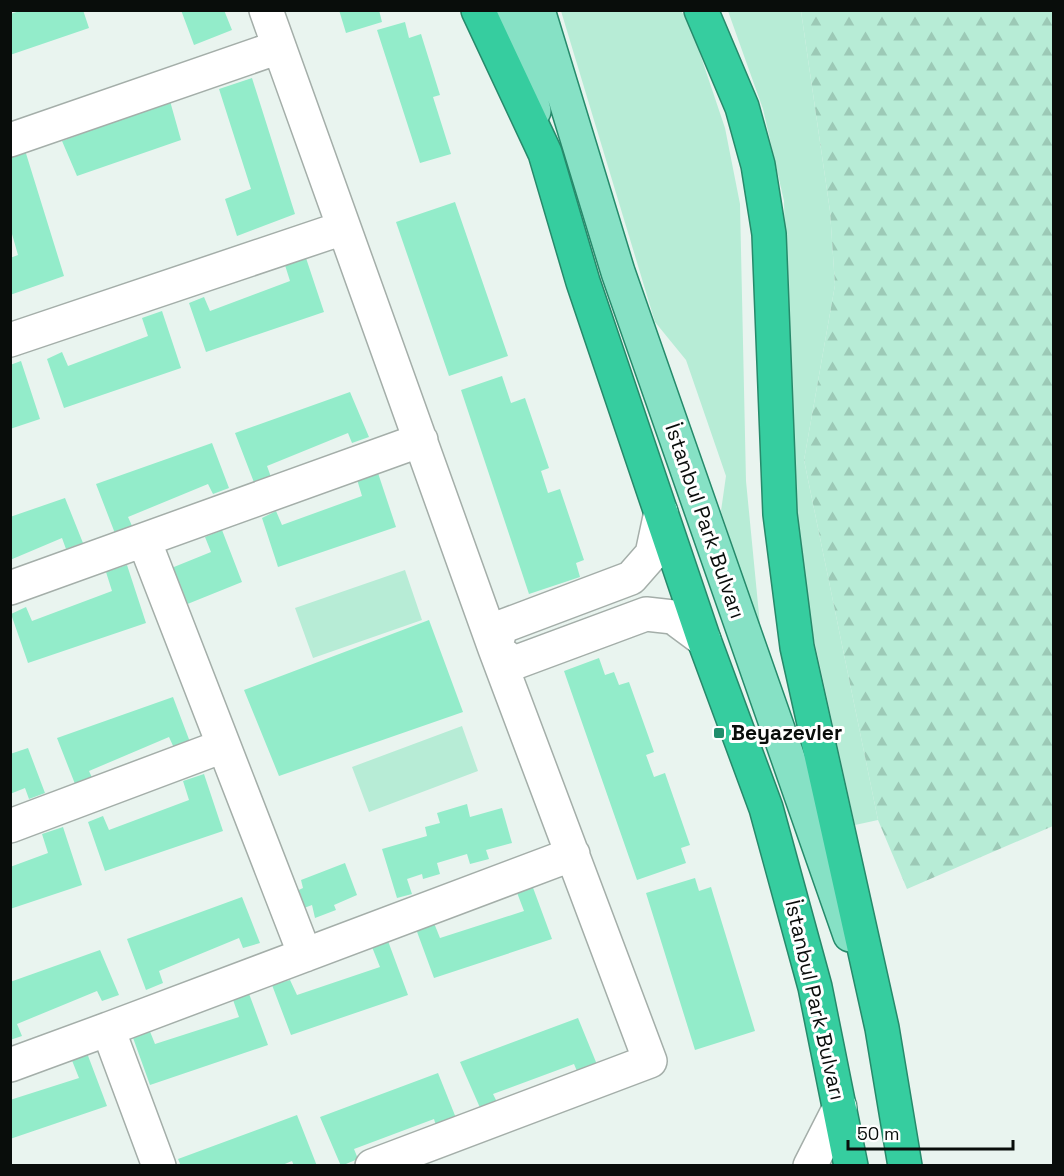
<svg xmlns="http://www.w3.org/2000/svg" width="1064" height="1176" viewBox="0 0 1064 1176" font-family="'Space Grotesk',sans-serif">
  <style>
    .green { fill: #b7ecd6 }
    .forest { fill: url(#forest-firs) }
    .building { fill: #93ecca }
    .lines { fill: none; stroke-linecap: round; stroke-linejoin: round }
    .minor-casing { stroke: #a4aea9; stroke-width: 36 }
    .major-casing { stroke: #268a6b; stroke-width: 36 }
    .highway-casing { stroke: #268a6b; stroke-width: 36 }
    .minor { stroke: #fff; stroke-width: 33 }
    .major { stroke: #86e1c5; stroke-width: 33 }
    .highway { stroke: #36cd9f; stroke-width: 33 }
    .poi-dot { fill: #208d6c; stroke: #fff; stroke-width: 2 }
    .labels { text-anchor: middle; stroke-width: 6; stroke-linejoin: round; paint-order: stroke }
    .street-label { font-size: 21px; fill: #090d0b; stroke: #fff }
    .poi-label { font-size: 21px; font-weight: bold; fill: #090d0b; stroke: #fff; text-anchor: start }
  </style>
  <defs>
    <pattern id="forest-firs" width="22" height="20" patternUnits="userSpaceOnUse" patternTransform="scale(1.5)"><rect width="22" height="20" fill="#b7ecd6"/><path d="M5 1l3.5 6h-7zM16 11l3.5 6h-7z" fill="#9cc9b6"/></pattern>
  </defs>
  <rect width="100%" height="100%" fill="#e9f4ef"/>
  <path class="green" d="M561,11H681L690,24L725,128L740,204L746,481L761,635L721,511L726,476L686,360L655,322Z
    M728,11H801L830,211L835,285L804,460L878,820L855,825L796,558L789,401L784,201L763,109Z
    M405,570L422,620L313,658L295,608Z
    M462,726L478,771L369,812L352,767Z"/>
  <path class="forest" d="M801,11H1053V826L907,889L878,820L804,460L835,285L830,211Z"/>
  <path class="building" d="M23,10H83L89,28L10,55V14Z
    M181,10H224L232,30L194,45Z
    M339,10H379L382,22L346,33Z
    M405,22L409,38L421,34L440,95L433,97L451,154L420,163L377,30Z
    M252,78L295,214L237,236L225,199L251,189L219,89Z
    M170,101L181,140L77,176L62,141Z
    M24,147L64,276L10,295V258L18,255L10,227V151Z
    M455,202L508,356L449,376L396,222Z
    M305,255L324,312L206,352L189,303L204,297L210,311L290,281L284,262Z
    M162,311L181,368L64,408L47,359L62,352L68,366L148,336L142,318Z
    M21,361L40,419L10,429V365Z
    M502,376L511,403L525,398L549,468L541,471L548,493L560,489L584,560L576,563L580,577L529,594L461,390Z
    M350,392L369,437L352,443L348,433L267,466L271,477L255,485L235,433Z
    M212,443L229,488L213,494L208,484L128,517L133,528L116,536L96,484Z
    M377,470L396,527L278,567L262,518L276,511L282,525L362,496L356,476Z
    M65,498L83,543L66,549L62,538L10,560V517Z
    M222,530L242,582L185,605L169,569L211,552L205,537Z
    M127,565L146,623L28,663L11,614L26,607L32,621L112,591L106,572Z
    M429,620L463,712L279,776L244,690Z
    M599,658L605,675L614,672L619,685L629,682L654,752L646,755L654,777L665,773L690,845L681,848L686,863L637,880L564,671Z
    M173,697L190,742L174,748L169,737L89,771L94,782L77,789L57,738Z
    M28,748L45,793L29,799L25,788L10,794V754Z
    M204,774L223,831L105,871L88,822L103,816L109,830L189,800L183,781Z
    M467,804L470,817L502,808L512,843L486,850L489,859L470,864L467,854L437,863L440,874L423,879L422,874L407,879L412,894L397,898L382,849L427,836L425,827L440,823L437,813Z
    M63,827L82,885L10,909V867L48,853L42,834Z
    M345,863L357,895L334,905L336,910L315,918L312,905L296,911L290,894L303,888L301,880Z
    M695,878L699,891L711,887L755,1031L695,1050L646,893Z
    M532,885L552,939L434,978L416,929L434,923L440,938L524,911L516,890Z
    M242,897L260,943L243,948L239,938L159,971L163,983L146,990L127,939Z
    M388,941L408,995L291,1035L272,985L290,980L297,995L380,967L372,947Z
    M100,950L119,995L102,1001L97,991L17,1024L22,1036L10,1040V982Z
    M248,991L268,1045L150,1085L132,1035L149,1029L155,1044L239,1017L232,997Z
    M578,1018L598,1067L579,1076L574,1064L493,1094L498,1104L481,1110L460,1062Z
    M87,1053L107,1106L10,1139V1100L79,1078L71,1058Z
    M438,1073L458,1123L437,1129L434,1119L354,1149L358,1159L341,1166L320,1117Z
    M297,1115L317,1166H294L292,1161L280,1166H181L178,1159Z"/>
  <g class="lines">
    <defs>
      <path id="minor" d="M266,10L495,649L650,1061L372,1166
        M10,140L279,47
        M10,340L343,228
        M661,512L652,554L631,578L501,627L495,649L514,663L646,614L673,617L704,640
        M144,540L305,955
        M10,588L421,440
        M10,826L223,746
        M108,1029L573,854
        M10,1065L108,1029L159,1166
        M810,1166L840,1107"/>
      <path id="major" d="M509,10L534,111
        M538,10L618,272L850,935"/>
      <path id="highway" d="M478,10L545,153L583,282L704,640L766,808L815,987L851,1166
        M701,10L742,107L758,165L769,234L780,514L797,647L882,1028L905,1166"/>
    </defs>
    <use href="#minor" class="minor-casing"/>
    <use href="#major" class="major-casing"/>
    <use href="#highway" class="highway-casing"/>
    <use href="#minor" class="minor"/>
    <use href="#major" class="major"/>
    <use href="#highway" class="highway"/>
  </g>
  <rect class="poi-dot" x="713" y="727" width="12" height="12" rx="3"/>
  <g class="labels">
    <g class="street-label">
      <text transform="translate(705 521) rotate(71)" y="7">İstanbul Park Bulvarı</text>
      <text transform="translate(815 1000) rotate(77)" y="7">İstanbul Park Bulvarı</text>
    </g>
    <g class="poi-label">
      <text x="731" y="740">Beyazevler</text>
    </g>
  </g>
  <rect width="1064" height="1176" fill="none" stroke="#090d0b" stroke-width="24"/>
  <path d="M848 1140v9h165v-9" fill="none" stroke="#090d0b" stroke-width="3"/>
  <text x="857" y="1140" font-size="18" fill="#090d0b" stroke="#ffffff" stroke-width="4.5" paint-order="stroke">50 m</text>
</svg>
